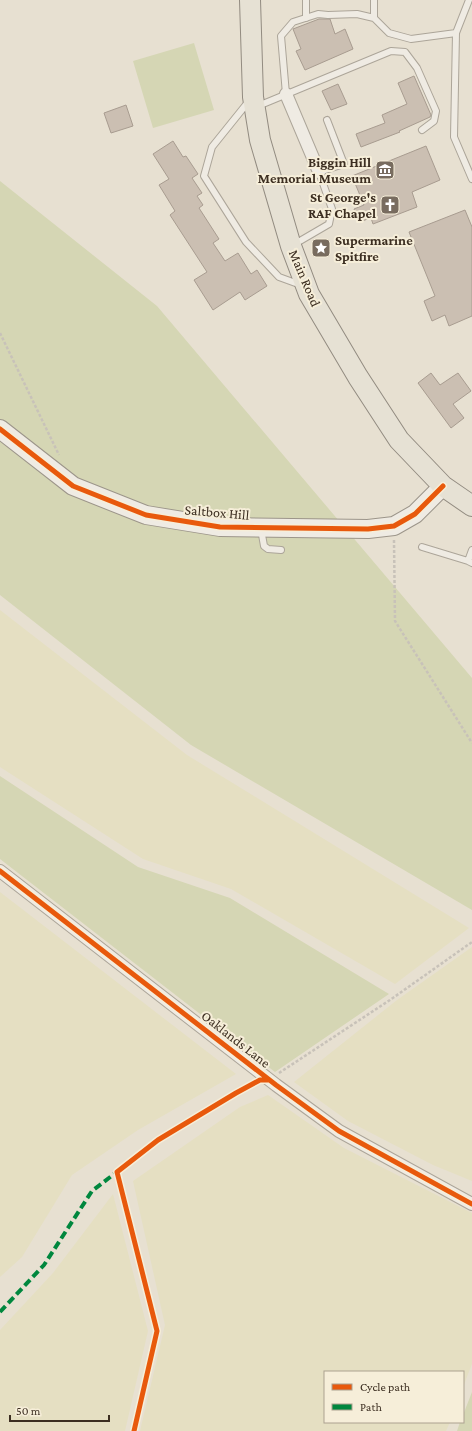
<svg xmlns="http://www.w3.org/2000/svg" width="472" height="1431" viewBox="0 0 472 1431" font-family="'Crimson Pro',serif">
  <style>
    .farmland { fill: #e5dfc2 }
    .green { fill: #d5d6b4 }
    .building { fill: #cbbfb2; stroke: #a89c90 }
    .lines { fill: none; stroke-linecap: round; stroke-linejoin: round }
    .lane-casing { stroke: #aca599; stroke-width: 8 }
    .street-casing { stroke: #aca599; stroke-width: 14 }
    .secondary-casing { stroke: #9c958a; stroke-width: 20 }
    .primary-casing { stroke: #928b80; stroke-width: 22 }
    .path { stroke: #c8c2b9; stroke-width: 2.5; stroke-dasharray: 3 2; stroke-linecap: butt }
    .lane { stroke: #efebe3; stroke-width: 6 }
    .street { stroke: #efebe3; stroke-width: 12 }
    .secondary { stroke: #efebe3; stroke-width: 18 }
    .primary { stroke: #e6e1d4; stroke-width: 20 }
    .quiet { stroke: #00873e; stroke-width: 4; stroke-dasharray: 8 4; stroke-linecap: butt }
    .cycleway-casing { stroke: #f6eed9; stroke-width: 8 }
    .cycleway { stroke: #e8590c; stroke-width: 5 }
    .labels { text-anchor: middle; stroke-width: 4; stroke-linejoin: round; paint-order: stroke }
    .poi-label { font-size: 14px; font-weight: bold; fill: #3c2e21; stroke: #f6eed9; text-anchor: end }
    .street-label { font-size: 14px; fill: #3c2e21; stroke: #f6eed9 }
  </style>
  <rect width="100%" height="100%" fill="#e7e0d1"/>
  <path class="farmland" d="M0,610L187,755L469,928L395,984L231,889L143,859L0,767Z
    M0,892L236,1074L138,1130L72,1175L22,1257L0,1277Z
    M472,947V1181L433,1165L348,1121L294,1082L397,1000Z
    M268,1095L344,1148L472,1213V1364L463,1387V1372H325V1422H450L446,1431H140L165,1325L133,1181L240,1107Z
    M113,1194L148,1331L125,1431H0V1330L53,1273Z"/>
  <path class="green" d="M194,43L214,110L153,128L133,61Z
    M0,181L157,306L472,678V910L191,745L0,595Z
    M0,776L138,867L230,898L389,994L275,1072L0,859Z
    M472,1392V1431H457L460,1422H463V1415Z"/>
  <path class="building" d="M319,19H330L335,34L345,29L353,49L305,70L296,51L301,49L293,29Z
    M414,76L431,115L430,117L399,131L400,132L361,147L356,134L385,123L382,115L407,104L398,83Z
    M338,84L347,104L331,110L322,91Z
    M126,105L133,126L111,133L104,113Z
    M173,141L183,157L186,156L198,174L192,178L202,193L197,196L203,205L199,208L219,239L213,243L225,261L238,253L251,274L257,270L267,286L245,300L240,292L213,310L194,280L207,272L170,215L175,211L159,185L169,179L153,154Z
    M426,146L440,180L412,192L417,207L373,224L371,218L359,222L354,209L364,205L352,176Z
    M465,210L472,227V316L449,326L445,315L432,321L424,301L435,296L409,232Z
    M431,373L440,385L458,373L471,391L453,404L464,418L451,428L418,383Z"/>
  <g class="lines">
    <defs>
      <path id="lane" d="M374,0V18
        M469,0L456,33L454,137L472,179
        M306,18V0
        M286,94L281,36L293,22L318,14L328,15L357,14L374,18L389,33L411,39L456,33
        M249,101L212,147L204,176L246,242L279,277L301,285
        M258,106L391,51L405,52L417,68L436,111L434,121L422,130
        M293,245L329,224L332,209L319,172L344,164L327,120
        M261,529L264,546L268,549L281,550
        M422,547L468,561
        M472,550L468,561L472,563"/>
      <path id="street" d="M286,94L319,172
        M0,871L276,1085L339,1131L472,1204"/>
      <path id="secondary" d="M0,429L73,486L146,515L220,527L368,529L394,526L415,514L443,486"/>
      <path id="primary" d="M250,0L253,97L260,140L291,246L309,294L358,377L399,440L443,486L472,506"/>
    </defs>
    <use href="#lane" class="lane-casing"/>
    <use href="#street" class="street-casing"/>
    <use href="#secondary" class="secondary-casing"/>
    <use href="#primary" class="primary-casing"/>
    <path class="path" d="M0,333L59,455
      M394,540L395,621L472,743
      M279,1073L390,1000L472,942"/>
    <use href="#lane" class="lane"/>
    <use href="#street" class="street"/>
    <use href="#secondary" class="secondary"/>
    <use href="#primary" class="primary"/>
    <path class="quiet" d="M0,1312L44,1265L92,1191L118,1171"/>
    <defs>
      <path id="cycleway" d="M0,429L73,486L146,515L220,527L368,529L394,526L415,514L443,486
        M0,871L276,1085L339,1131L472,1204
        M134,1431L157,1331L117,1172L158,1140L236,1093L260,1080H269"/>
    </defs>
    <use href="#cycleway" class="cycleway-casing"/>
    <use href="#cycleway" class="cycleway"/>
  </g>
  <defs>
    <symbol id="museum-square" viewBox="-11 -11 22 22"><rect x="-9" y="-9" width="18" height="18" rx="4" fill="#786c5f" stroke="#f6eed9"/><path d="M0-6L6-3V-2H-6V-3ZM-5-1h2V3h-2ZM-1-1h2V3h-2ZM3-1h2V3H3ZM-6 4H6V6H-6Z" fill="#fff"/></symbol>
    <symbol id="church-square" viewBox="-11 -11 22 22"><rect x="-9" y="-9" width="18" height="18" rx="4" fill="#786c5f" stroke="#f6eed9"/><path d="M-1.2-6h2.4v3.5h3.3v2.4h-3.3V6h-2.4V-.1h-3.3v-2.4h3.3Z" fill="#fff"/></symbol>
    <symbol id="sight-square" viewBox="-11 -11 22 22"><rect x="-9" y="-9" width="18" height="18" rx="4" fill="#786c5f" stroke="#f6eed9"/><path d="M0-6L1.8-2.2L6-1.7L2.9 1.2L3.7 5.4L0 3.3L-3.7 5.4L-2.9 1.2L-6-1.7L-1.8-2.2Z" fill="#fff"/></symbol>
  </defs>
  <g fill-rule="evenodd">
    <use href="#museum-square" x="374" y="159" width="22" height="22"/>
    <use href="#church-square" x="379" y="194" width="22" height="22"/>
    <use href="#sight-square" x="310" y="237" width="22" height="22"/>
  </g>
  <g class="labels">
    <g class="poi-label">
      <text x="371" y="167">Biggin Hill<tspan x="371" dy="16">Memorial Museum</tspan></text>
      <text x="376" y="202">St George's<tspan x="376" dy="16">RAF Chapel</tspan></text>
      <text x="335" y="245" text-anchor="start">Supermarine<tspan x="335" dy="16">Spitfire</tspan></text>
    </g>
    <g class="street-label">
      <text transform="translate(305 278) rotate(67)" y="5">Main Road</text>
      <text transform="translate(217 512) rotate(5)" y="5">Saltbox Hill</text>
      <text transform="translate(236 1039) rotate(38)" y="5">Oaklands Lane</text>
    </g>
  </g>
  <rect x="324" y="1371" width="140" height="52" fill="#f6eed9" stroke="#aca18f"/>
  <rect x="332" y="1384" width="20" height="6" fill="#e8590c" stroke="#aca18f"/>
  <text x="360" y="1391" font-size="12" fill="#3c2e21">Cycle path</text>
  <rect x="332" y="1404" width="20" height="6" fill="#00873e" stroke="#aca18f"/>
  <text x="360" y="1411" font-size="12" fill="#3c2e21">Path</text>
  <path d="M10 1415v6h99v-6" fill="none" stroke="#3c2e21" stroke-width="2"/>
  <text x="16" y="1415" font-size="12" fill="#3c2e21" stroke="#f6eed9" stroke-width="3" paint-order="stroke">50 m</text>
</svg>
